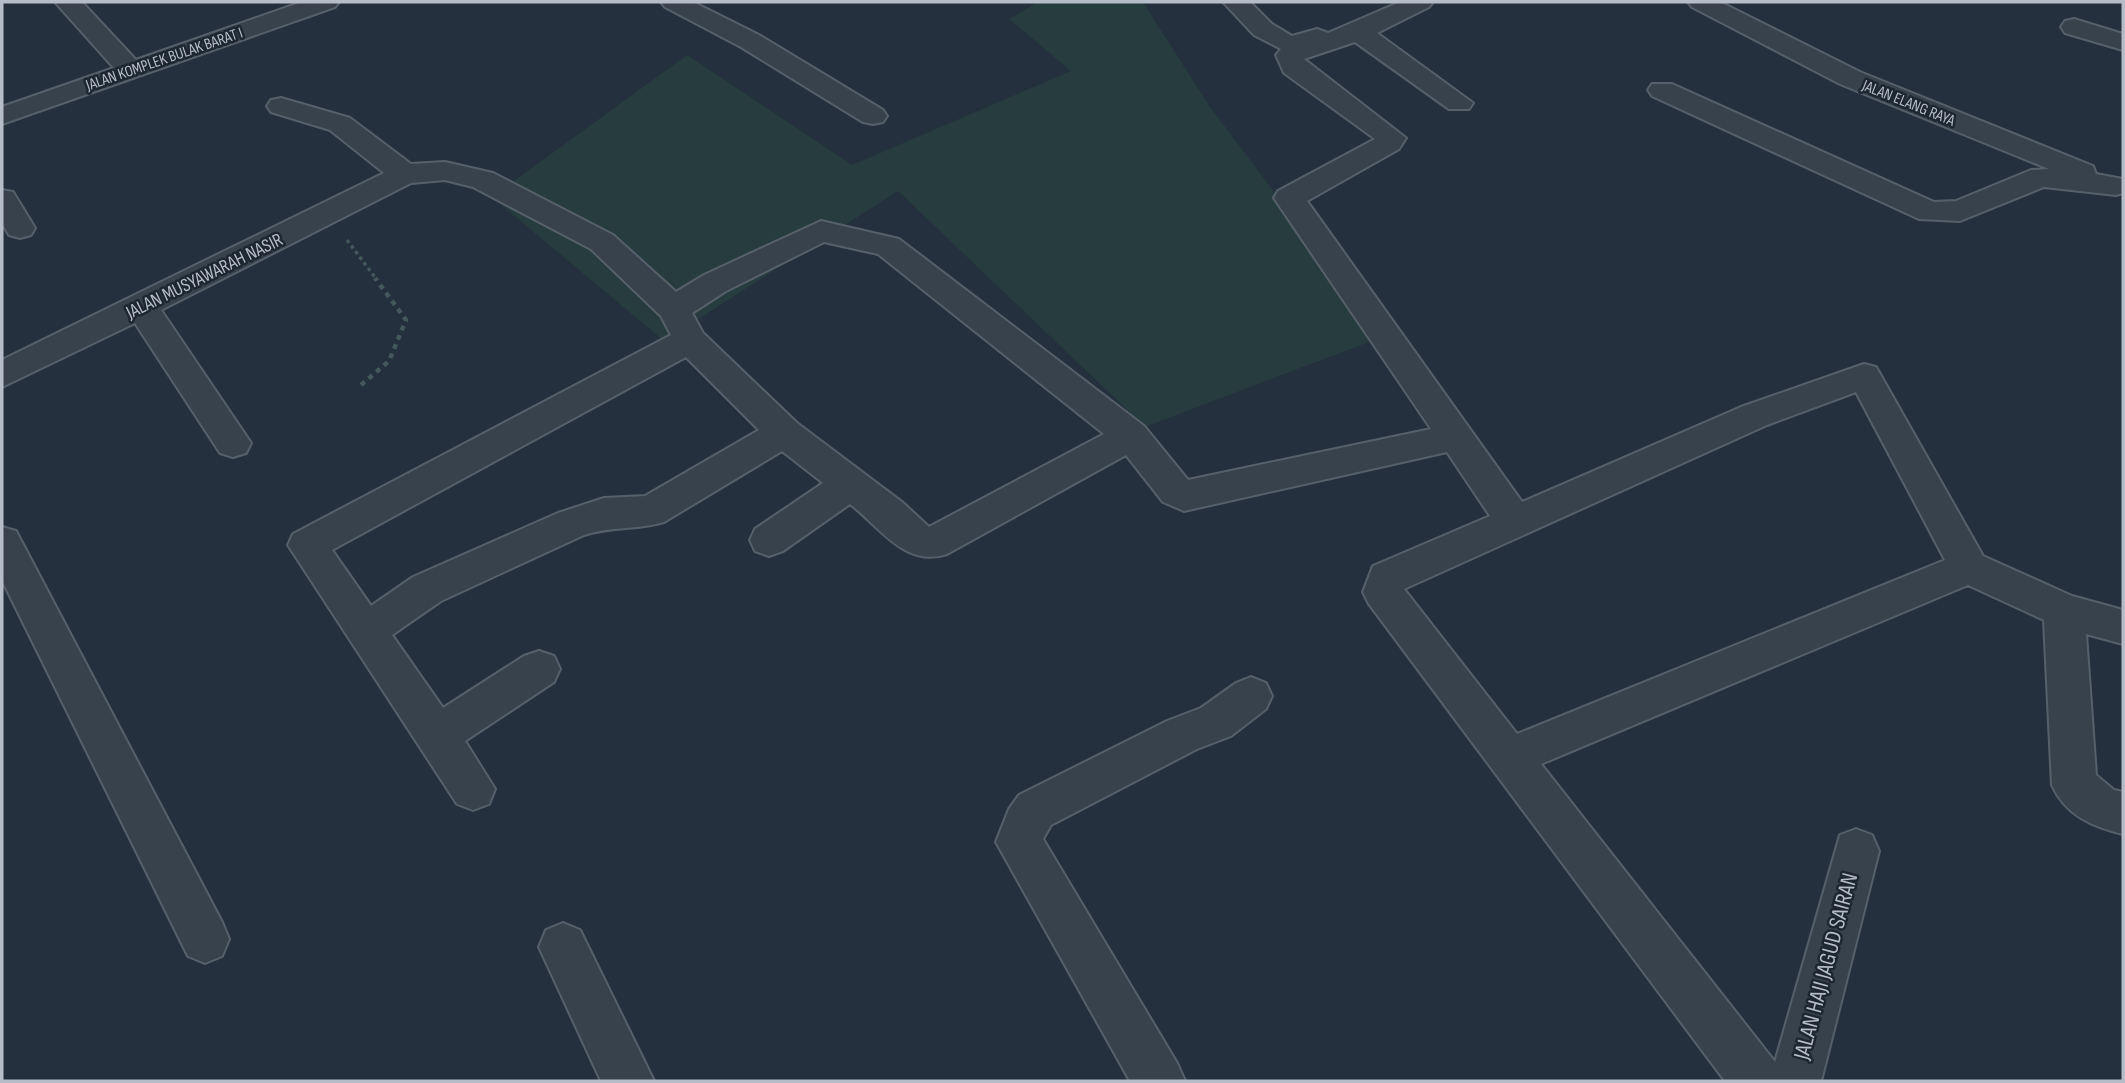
<svg xmlns="http://www.w3.org/2000/svg" width="2125" height="1083" viewBox="0 0 2125 1083" font-family="'Sofia Sans Condensed',sans-serif">
  <style>
    .green { fill: #263c3e }
    .lines { fill: none; stroke-linecap: round; stroke-linejoin: round }
    .minor-casing { stroke: #56606b; stroke-width: 4 }
    .path-far1 { stroke: #44595b; stroke-width: 3.5; stroke-dasharray: 3.5 3.5; stroke-linecap: butt }
    .path { stroke: #44595b; stroke-width: 4.5; stroke-dasharray: 5 5; stroke-linecap: butt }
    .minor { fill: #38424d; fill-rule: evenodd }
    .labels { text-anchor: middle; stroke-width: 5; stroke-linejoin: round; paint-order: stroke }
    .far-street-label { font-size: 16px; fill: #b4bdc8; stroke: #1d2732 }
    .street-label { font-size: 19px; fill: #b4bdc8; stroke: #1d2732 }
    .near-street-label { font-size: 23px; fill: #b4bdc8; stroke: #1d2732 }
  </style>
  <rect width="100%" height="100%" fill="#24303d"/>
  <path class="green" d="M1038,2H1143L1210,107L1321,254L1377,339L1145,427L898,191L664,341L492,197L687,55L852,165L1071,71L1009,19Z"/>
  <g class="lines">
    <defs>
      <path id="minor" d="M55,2H82L136,60L302,2H339L335,7L2,124V107L114,68Z
        M661,2H693L759,35L883,110L887,116L883,122L873,124L863,122L741,47L665,7Z
        M1223,2H1250L1272,24L1292,36L1317,29L1328,33L1400,2H1433L1429,7L1377,33L1473,103L1469,109H1449L1355,42L1304,59L1406,138L1399,149L1307,201L1522,502L1741,407L1864,364L1876,367L1983,556L2072,596L2123,610V644L2086,634L2096,775L2114,790L2123,792V834C2093,827 2065,815 2052,785L2044,620L1968,585L1541,764L1775,1062L1840,835L1856,829L1872,835L1879,851L1821,1081H1725L1369,604L1363,592L1373,566L1490,516L1447,452L1184,511L1163,502L1126,455L947,554C905,568 880,527 850,504L783,551L769,556L755,551L750,540L755,529L823,483L782,451L664,522C638,530 611,526 584,535L441,601L392,635L443,708L524,656L539,651L554,656L560,669L554,682L465,741L495,789L489,804L473,810L457,804L288,545L293,534L671,335L661,316L591,249L473,187L445,180L411,183L161,310L251,443L246,453L233,457L220,453L135,323L2,387V360L384,173L330,130L271,112L267,106L271,100L281,98L350,118L411,164L445,162L493,173L613,235L676,292L704,275L821,221L899,239L1144,426L1188,480L1431,429L1274,198L1278,191L1375,139L1284,73L1276,55L1281,49L1254,35ZM824,242L878,254L1104,434L929,527L902,502L797,423L703,333L692,313L726,291ZM686,357L759,430L645,496L604,498L558,513L413,577L371,606L332,550ZM1856,392L1945,560L1517,734L1404,589L1767,425Z
        M1688,2H1720L1860,72L2093,166L2096,174L2123,179V193L2116,195L2044,187L1960,221L1919,219L1652,96L1648,90L1652,84H1672L1934,202L1956,201L2031,170L2049,169L1840,84L1692,7Z
        M2074,19L2123,34V50L2065,33L2061,27L2065,21Z
        M2,190L13,192L35,228L31,235L20,238L9,235L2,223Z
        M2,527L16,531L222,922L229,939L222,956L205,963L188,956L2,580Z
        M1251,677L1266,683L1272,696L1266,709L1231,736L1197,749L1051,825L1043,839L1177,1063L1185,1081H1130L996,842L1009,809L1019,795L1167,721L1201,708L1236,683Z
        M563,923L580,930L654,1081H601L539,947L546,930Z"/>
    </defs>
    <use href="#minor" class="minor-casing"/>
    <path class="path-far1" d="M347,240L377,280"/>
    <path class="path" d="M361,385L389,361L406,320L375,278"/>
    <use href="#minor" class="minor"/>
  </g>
  <g class="labels">
    <g class="far-street-label">
      <text transform="translate(164 58) rotate(-19)" y="6">JALAN KOMPLEK BULAK BARAT I</text>
      <text transform="translate(1909 102) rotate(22)" y="6">JALAN ELANG RAYA</text>
    </g>
    <g class="street-label">
      <text transform="translate(204 275) rotate(-26)" y="7">JALAN MUSYAWARAH NASIR</text>
    </g>
    <g class="near-street-label">
      <text transform="translate(1825 966) rotate(-75)" y="8">JALAN HAJI JAGUD SAIRAN</text>
    </g>
  </g>
  <rect width="2125" height="1083" fill="none" stroke="#b4bdc8" stroke-width="7"/>
</svg>
